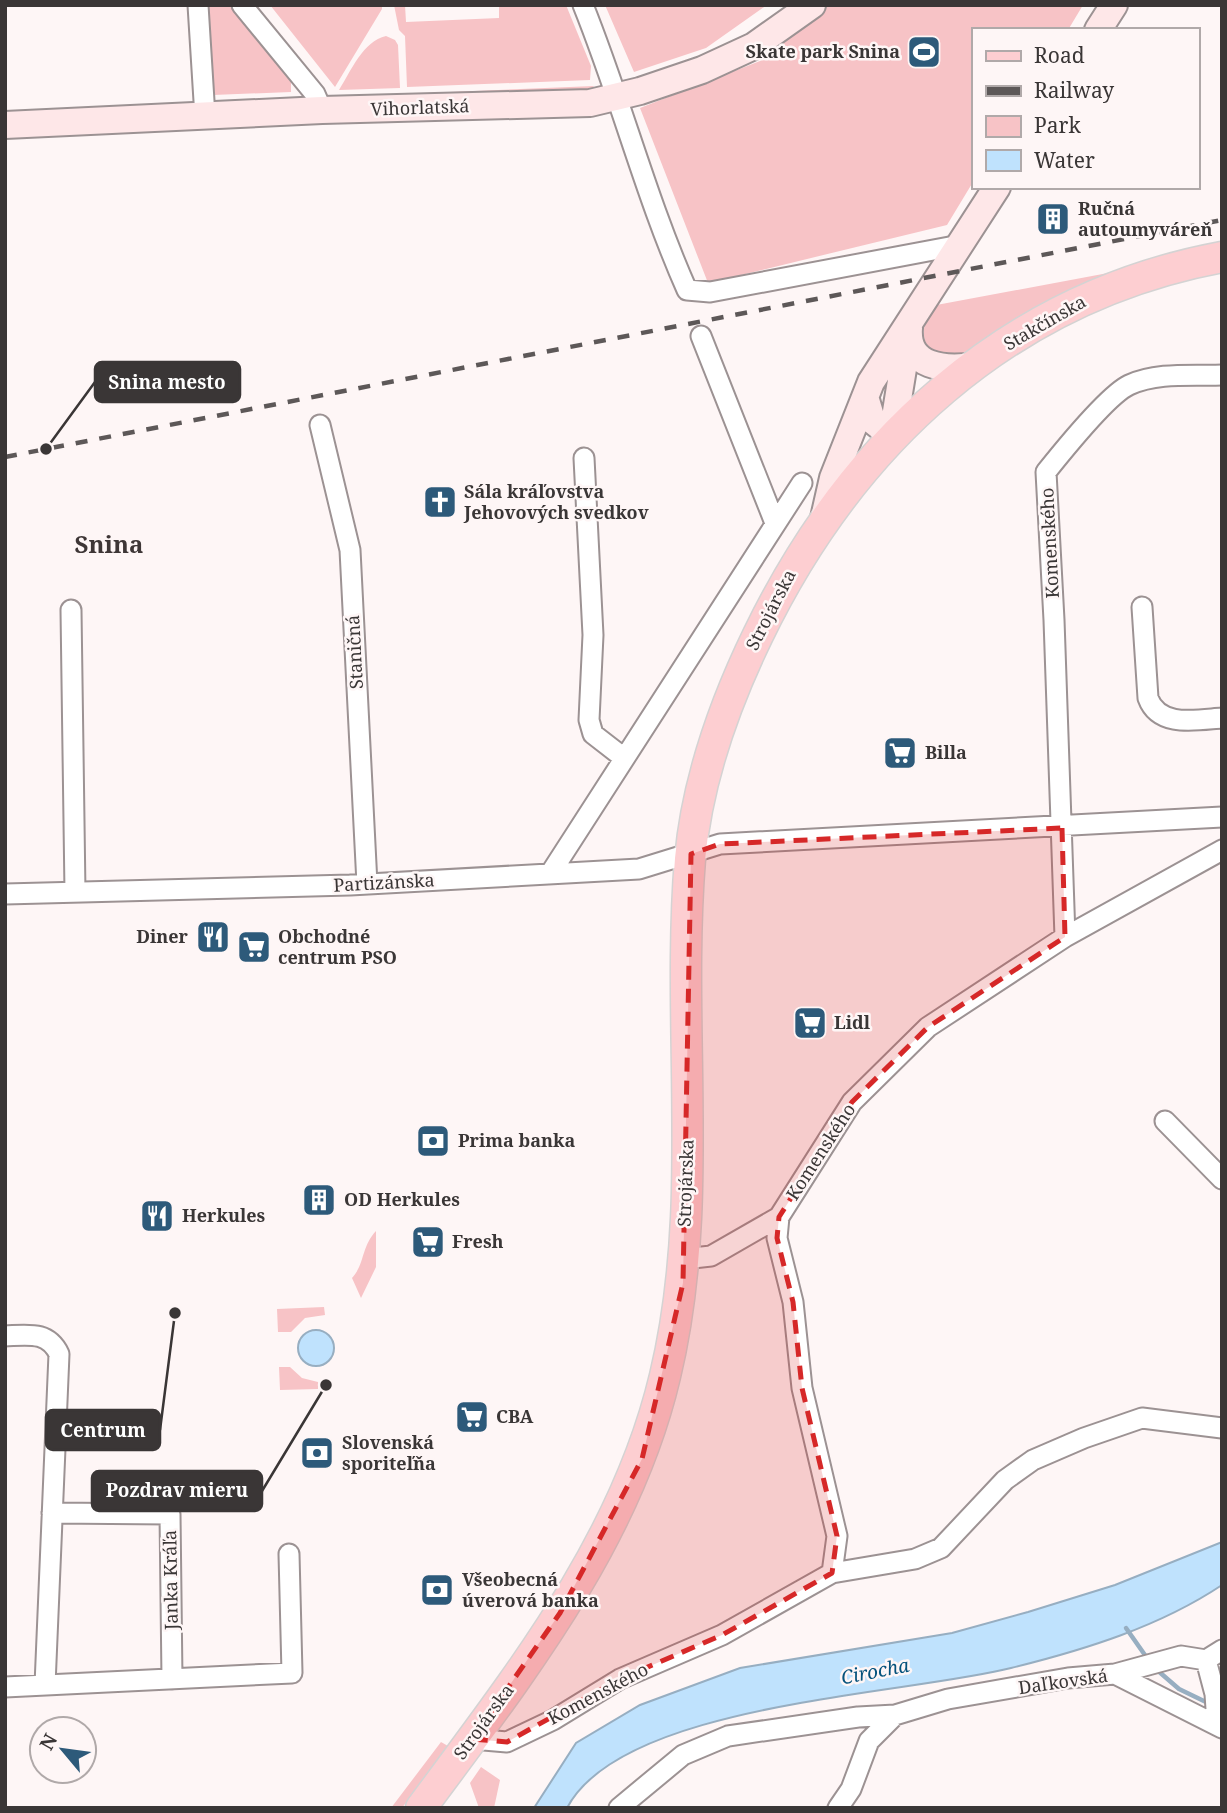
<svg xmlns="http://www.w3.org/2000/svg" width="1227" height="1813" viewBox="0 0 1227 1813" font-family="'Noto Serif',serif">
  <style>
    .green { fill: #f7c3c6 }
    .water { fill: #bfe2fd; stroke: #97aec1; stroke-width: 2 }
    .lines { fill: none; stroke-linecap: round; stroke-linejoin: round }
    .stream { stroke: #97aec1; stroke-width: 4.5 }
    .street-casing { stroke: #9c9293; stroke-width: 23 }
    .secondary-casing { stroke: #9c9293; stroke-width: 30 }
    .primary-casing { stroke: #d4d3d3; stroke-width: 33 }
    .street { stroke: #fff; stroke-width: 19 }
    .secondary { stroke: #fee7e8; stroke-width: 26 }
    .primary { stroke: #fdced1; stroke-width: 30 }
    .rail { stroke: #5d5858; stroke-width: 4.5; stroke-dasharray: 12 12; stroke-linecap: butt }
    .marked { fill: #d62828; fill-opacity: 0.2; stroke: #d62828; stroke-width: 5; stroke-dasharray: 14 9; stroke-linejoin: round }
    .labels { text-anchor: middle; stroke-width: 5; stroke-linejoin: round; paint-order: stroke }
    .poi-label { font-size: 18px; font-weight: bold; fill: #3a3636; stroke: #fef6f6; text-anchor: start }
    .street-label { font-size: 18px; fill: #3a3636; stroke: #fef6f6 }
    .water-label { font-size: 19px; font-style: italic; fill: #05527c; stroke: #fef6f6 }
    .district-label { font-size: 24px; font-weight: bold; fill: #3e3636; stroke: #fef6f6 }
    .leader { fill: none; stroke: #3a3636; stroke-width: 2.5 }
    .callout-dot { fill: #3a3636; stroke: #fef6f6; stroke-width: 2.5 }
    .callout { fill: #3a3636; stroke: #3a3636; stroke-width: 2.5 }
    .callout-label { font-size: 19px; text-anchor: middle; font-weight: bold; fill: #fff }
  </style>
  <rect width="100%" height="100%" fill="#fef6f6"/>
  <path class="green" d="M204,5H229L291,82V92L213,95Z
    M270,5H382V9L335,87Z
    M394,5H405L406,22L499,18V5H566L591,66L590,80L407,87L405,36L399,30Z
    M605,5H767L706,48L634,72Z
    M826,5H1083L1068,30H973V182L947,225L708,283L640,108L760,61Z
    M386,36L395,40L398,45L400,88L339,90C351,71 363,41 386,36Z
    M594,86L590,90L356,101L355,96Z
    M1124,270L960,357C922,359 917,336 931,306Z
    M376,1231V1267L361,1298L352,1278C365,1264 361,1247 376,1231Z
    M324,1307L325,1315L305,1318L291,1332H278L277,1309Z
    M279,1367H290L302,1378L318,1382V1389L280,1390Z
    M441,1742L448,1746L402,1808H391Z
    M481,1767L500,1780L494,1808H479L470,1783Z"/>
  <path class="water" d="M298 1348a18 18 0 1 1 36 0a18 18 0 1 1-36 0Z
    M1222,1542V1585C1159,1627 1084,1650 1011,1668C905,1695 622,1703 567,1808H534L576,1743L640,1705L740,1668L952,1633L1028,1612L1115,1585Z"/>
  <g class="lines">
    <path class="stream" d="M1126,1628L1147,1658
      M1157,1670L1179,1689L1208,1703"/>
    <defs>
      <path id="street" d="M198,5L205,117
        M242,5L315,94L322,110
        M583,5C621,99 646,198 687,290L710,292L960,245
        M701,336L775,523
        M320,425L350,550L367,884
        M584,458L593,635L589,720L593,734L624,758
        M1142,607L1148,698C1159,728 1196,720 1222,718
        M71,610L75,892
        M550,874L802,483
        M5,894L350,885L639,869L720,844L1222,817
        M1065,937L1054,620L1046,472C1062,452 1108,395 1129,385C1157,372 1192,376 1222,375
        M1165,1121L1222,1179
        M779,1217L777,1238L793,1302L802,1388L837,1536L832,1573
        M684,1259L711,1256L779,1217L852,1102L928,1027L1065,937L1222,850
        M5,1336C29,1335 48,1331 59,1354L45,1685
        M52,1513L170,1514L172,1679
        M1206,1660L1215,1694L1217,1724
        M1115,1674L1181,1656L1206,1660L1222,1650
        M5,1687L292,1673L289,1554
        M472,1739L507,1742L553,1720L620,1679L722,1635L832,1573L915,1559L941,1548L1005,1480L1033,1460L1084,1438L1142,1418L1222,1428
        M619,1808L683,1755L728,1736L858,1717L895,1715L948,1699L1068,1678L1115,1674L1222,1728
        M838,1808L851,1789L869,1741L895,1715"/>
      <path id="secondary" d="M1098,30L1114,5
        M5,125L322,110L590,103L640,91L702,70L754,46L812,5
        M909,328C906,368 945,370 974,366
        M866,400L872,420L892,436L908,338
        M824,518L833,478L871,382L997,187"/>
      <path id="primary" d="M421,1808C520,1674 626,1541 665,1376C706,1206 676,1032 690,859C697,781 724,705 758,635C851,443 1007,297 1222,257"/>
    </defs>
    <use href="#street" class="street-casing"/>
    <use href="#secondary" class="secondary-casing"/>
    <use href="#primary" class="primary-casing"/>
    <use href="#street" class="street"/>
    <use href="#secondary" class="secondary"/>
    <use href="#primary" class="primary"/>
    <path class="rail" d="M5,457L1222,220"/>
  </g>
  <path class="marked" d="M1062,828L1065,937L928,1027L852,1102L779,1217L777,1238L793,1302L802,1388L837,1536L832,1573L722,1635L620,1679L507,1742L472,1739L560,1613L642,1459L683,1283L691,854L720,844Z"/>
  <defs>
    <symbol id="stadium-square" viewBox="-11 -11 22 22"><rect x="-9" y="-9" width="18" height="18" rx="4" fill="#2d5a7a" stroke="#fef6f6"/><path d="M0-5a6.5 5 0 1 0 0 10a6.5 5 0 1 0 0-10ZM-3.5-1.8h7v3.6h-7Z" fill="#fff"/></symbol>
    <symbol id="building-square" viewBox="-11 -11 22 22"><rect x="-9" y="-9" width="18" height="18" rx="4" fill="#2d5a7a" stroke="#fef6f6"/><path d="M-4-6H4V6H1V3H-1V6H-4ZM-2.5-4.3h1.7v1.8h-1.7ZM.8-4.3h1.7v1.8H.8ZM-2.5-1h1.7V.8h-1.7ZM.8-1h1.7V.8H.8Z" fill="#fff"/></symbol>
    <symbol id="church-square" viewBox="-11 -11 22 22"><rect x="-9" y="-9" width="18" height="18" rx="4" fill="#2d5a7a" stroke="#fef6f6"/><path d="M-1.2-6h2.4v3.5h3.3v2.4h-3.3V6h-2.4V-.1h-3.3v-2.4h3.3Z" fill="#fff"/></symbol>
    <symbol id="supermarket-square" viewBox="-11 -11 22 22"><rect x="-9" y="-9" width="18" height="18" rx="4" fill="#2d5a7a" stroke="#fef6f6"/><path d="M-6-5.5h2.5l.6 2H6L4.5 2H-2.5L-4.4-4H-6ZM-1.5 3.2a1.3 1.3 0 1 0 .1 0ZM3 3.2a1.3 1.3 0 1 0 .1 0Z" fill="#fff"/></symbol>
    <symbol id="restaurant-square" viewBox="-11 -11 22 22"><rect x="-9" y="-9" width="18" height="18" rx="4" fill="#2d5a7a" stroke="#fef6f6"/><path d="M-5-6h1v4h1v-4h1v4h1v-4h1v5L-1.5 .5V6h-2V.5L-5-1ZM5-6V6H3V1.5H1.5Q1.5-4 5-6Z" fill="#fff"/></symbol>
    <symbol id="bank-square" viewBox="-11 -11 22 22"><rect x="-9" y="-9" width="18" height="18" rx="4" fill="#2d5a7a" stroke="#fef6f6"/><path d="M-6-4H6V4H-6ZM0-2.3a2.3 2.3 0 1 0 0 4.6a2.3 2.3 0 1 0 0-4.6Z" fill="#fff"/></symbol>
  </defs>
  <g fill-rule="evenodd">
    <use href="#stadium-square" x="905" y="33" width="38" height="38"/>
    <use href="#building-square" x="1034" y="200" width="38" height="38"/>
    <use href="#church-square" x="421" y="483" width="38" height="38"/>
    <use href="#supermarket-square" x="881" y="734" width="38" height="38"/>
    <use href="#restaurant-square" x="194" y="918" width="38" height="38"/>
    <use href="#supermarket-square" x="235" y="928" width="38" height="38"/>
    <use href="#supermarket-square" x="791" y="1004" width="38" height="38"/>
    <use href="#bank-square" x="414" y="1122" width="38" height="38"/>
    <use href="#building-square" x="300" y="1181" width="38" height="38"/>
    <use href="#restaurant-square" x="138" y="1197" width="38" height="38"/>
    <use href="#supermarket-square" x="409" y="1223" width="38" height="38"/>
    <use href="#supermarket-square" x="453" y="1398" width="38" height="38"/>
    <use href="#bank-square" x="298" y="1434" width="38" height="38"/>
    <use href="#bank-square" x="418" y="1571" width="38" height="38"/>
  </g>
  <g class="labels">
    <g class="poi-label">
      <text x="900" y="58" text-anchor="end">Skate park Snina</text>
      <text x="1078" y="215">Ručná<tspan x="1078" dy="21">autoumyváreň</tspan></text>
      <text x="464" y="498">Sála kráľovstva<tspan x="464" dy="21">Jehovových svedkov</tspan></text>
      <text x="925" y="759">Billa</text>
      <text x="188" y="943" text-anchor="end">Diner</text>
      <text x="278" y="943">Obchodné<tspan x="278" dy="21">centrum PSO</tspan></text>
      <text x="834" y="1029">Lidl</text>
      <text x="458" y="1147">Prima banka</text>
      <text x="344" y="1206">OD Herkules</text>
      <text x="182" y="1222">Herkules</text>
      <text x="452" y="1248">Fresh</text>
      <text x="496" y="1423">CBA</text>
      <text x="342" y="1449">Slovenská<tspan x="342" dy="21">sporiteľňa</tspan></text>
      <text x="462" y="1586">Všeobecná<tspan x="462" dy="21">úverová banka</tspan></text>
    </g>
    <g class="street-label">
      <text transform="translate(420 108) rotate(-2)" y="6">Vihorlatská</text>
      <text transform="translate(1045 323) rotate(-30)" y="6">Stakčínska</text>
      <text transform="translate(1050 543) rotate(-93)" y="6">Komenského</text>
      <text transform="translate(771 610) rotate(-63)" y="6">Strojárska</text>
      <text transform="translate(355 652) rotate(-93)" y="6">Staničná</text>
      <text transform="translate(384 883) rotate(-3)" y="6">Partizánska</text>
      <text transform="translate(821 1152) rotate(-57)" y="6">Komenského</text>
      <text transform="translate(686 1183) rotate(-88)" y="6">Strojárska</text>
      <text transform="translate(171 1580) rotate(-91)" y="6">Janka Kráľa</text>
      <text transform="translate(1063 1682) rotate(-8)" y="6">Daľkovská</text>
      <text transform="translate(598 1694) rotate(-28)" y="6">Komenského</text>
      <text transform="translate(484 1722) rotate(-54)" y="6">Strojárska</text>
    </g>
    <g class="water-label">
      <text transform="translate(875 1671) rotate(-11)" y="7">Cirocha</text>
    </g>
    <g class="district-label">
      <text x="109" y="553">Snina</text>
    </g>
  </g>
  <path class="leader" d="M46 449L95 382M175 1313L160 1430M326 1385L262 1491"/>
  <g class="callout-dot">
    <circle cx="46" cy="449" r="7"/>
    <circle cx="175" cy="1313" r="7"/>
    <circle cx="326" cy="1385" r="7"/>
  </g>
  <g class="callout">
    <rect x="95" y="362" width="145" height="40" rx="7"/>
    <rect x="46" y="1410" width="114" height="40" rx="7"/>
    <rect x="92" y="1471" width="170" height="40" rx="7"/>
  </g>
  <g class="callout-label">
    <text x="167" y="389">Snina mesto</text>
    <text x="103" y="1437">Centrum</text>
    <text x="177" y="1497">Pozdrav mieru</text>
  </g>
  <rect width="1227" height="1813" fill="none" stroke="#3a3636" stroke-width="14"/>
  <rect x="972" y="28" width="228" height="161" fill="#fef6f6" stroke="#b0a9a9" stroke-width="2"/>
  <rect x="986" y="51" width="35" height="10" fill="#fdced1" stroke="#b0a9a9" stroke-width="2"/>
  <text x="1034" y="63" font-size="21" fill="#3a3636">Road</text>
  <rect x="986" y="86" width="35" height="10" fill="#5d5858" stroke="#b0a9a9" stroke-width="2"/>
  <text x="1034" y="98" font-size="21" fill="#3a3636">Railway</text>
  <rect x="986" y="116" width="35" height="21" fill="#f7c3c6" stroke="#b0a9a9" stroke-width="2"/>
  <text x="1034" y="133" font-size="21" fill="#3a3636">Park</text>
  <rect x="986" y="150" width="35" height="21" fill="#bfe2fd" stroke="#b0a9a9" stroke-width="2"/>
  <text x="1034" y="168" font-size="21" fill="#3a3636">Water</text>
  <g transform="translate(63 1750) rotate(299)"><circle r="33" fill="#fef6f6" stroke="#b0a9a9" stroke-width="2"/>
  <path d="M0-5L12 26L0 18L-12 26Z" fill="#2d5a7a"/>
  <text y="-10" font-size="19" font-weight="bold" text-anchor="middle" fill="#3a3636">N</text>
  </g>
</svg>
